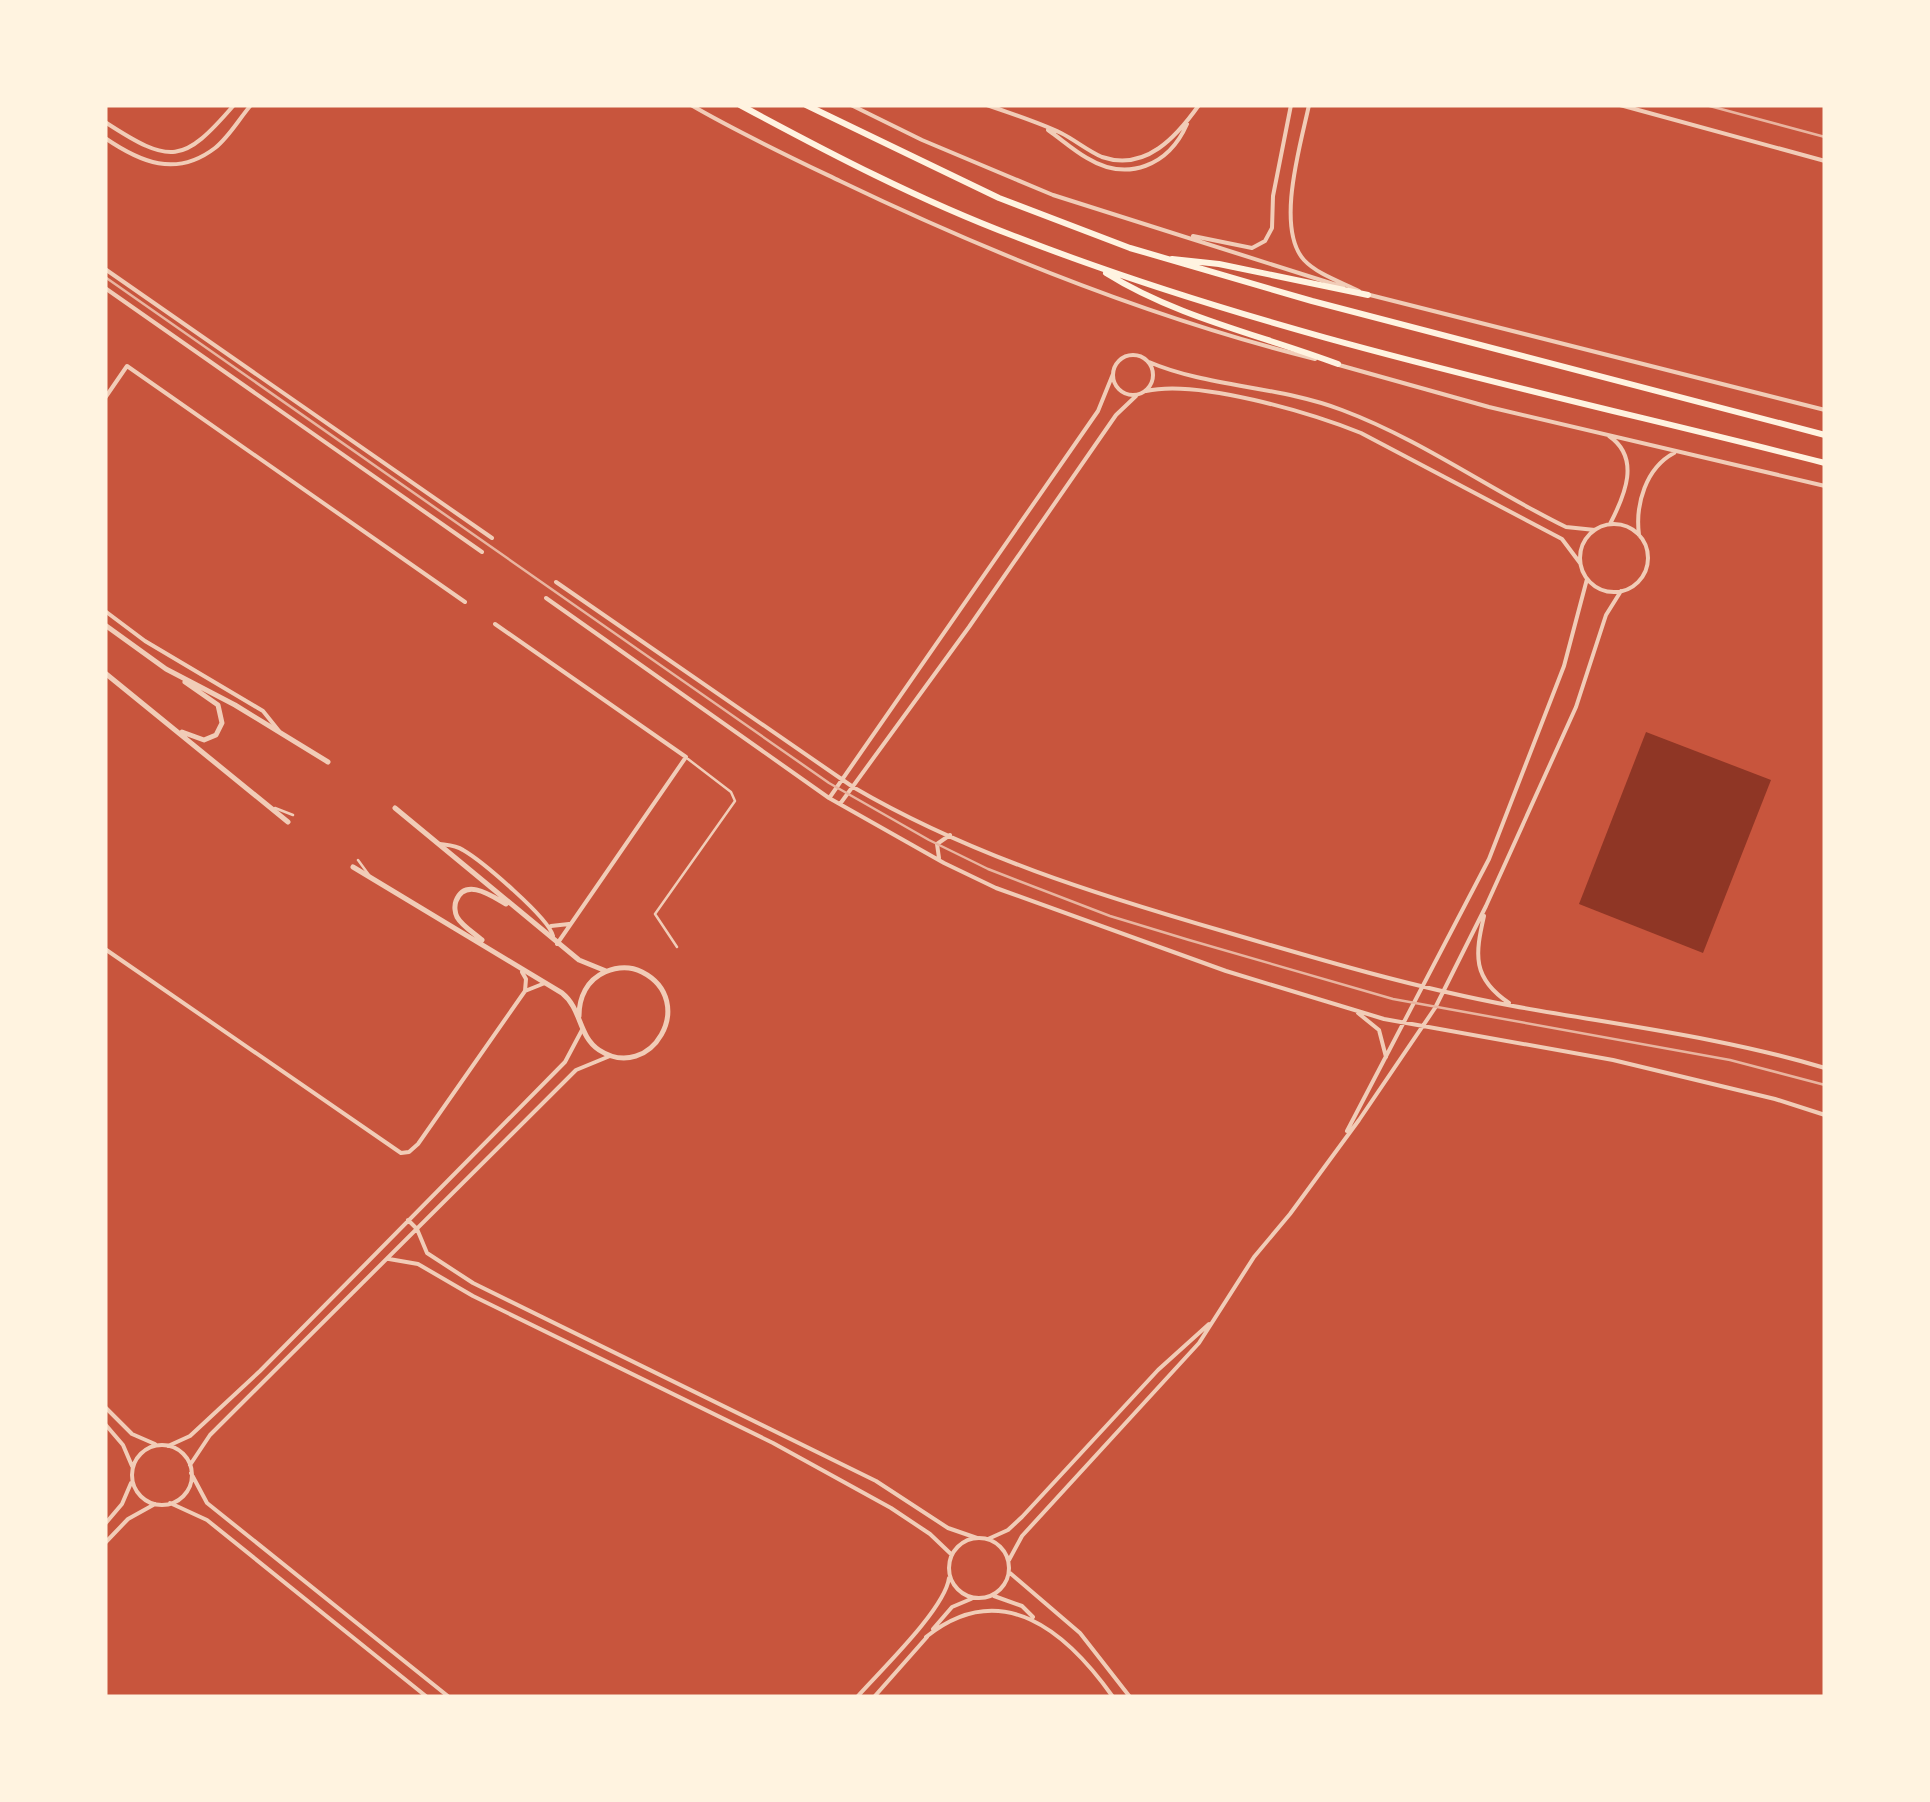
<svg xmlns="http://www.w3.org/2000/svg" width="1930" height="1802" viewBox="0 0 1930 1802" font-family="Signika,sans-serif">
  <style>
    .water { fill: #8f3625 }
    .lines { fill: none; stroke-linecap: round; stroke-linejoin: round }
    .service { stroke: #f1ccb7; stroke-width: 2.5 }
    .minor { stroke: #f1ccb7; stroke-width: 4 }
    .tertiary { stroke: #f1ccb7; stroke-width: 5 }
    .primary { stroke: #fff3e0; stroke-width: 6 }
    .tram { stroke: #e9b49f; stroke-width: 2.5 }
  </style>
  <rect width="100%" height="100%" fill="#c8553d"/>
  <path class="water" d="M1646,732L1771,780L1703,953L1579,904Z"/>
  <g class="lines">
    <path class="service" d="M275,808L293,815
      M358,860L369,875
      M677,947L655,914L735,801L731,792L688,759"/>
    <path class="minor" d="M691,105C739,133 790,157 840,181C992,254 1151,318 1315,359
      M851,105L922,140L1053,195L1343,287
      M987,105C1012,114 1038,122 1061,133C1075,140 1088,151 1102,157C1146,172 1177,136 1199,105
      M1309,105C1301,143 1275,228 1304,260C1317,274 1341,282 1359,291
      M1620,105L1825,161
      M105,122C171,165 183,164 234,105
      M1048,130C1061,139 1073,150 1087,158C1128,183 1169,165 1187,124
      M105,138C140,162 176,178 215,148C229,137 239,119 251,105
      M1193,236L1252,248L1265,241L1272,228L1273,196L1291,105
      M105,269L492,538
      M105,288L482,552
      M1366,294L1825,410
      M1113 375a20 20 0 1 1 40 0a20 20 0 1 1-40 0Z
      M1149,362C1207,387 1280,386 1342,410C1422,440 1490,490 1566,527L1595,530
      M1339,365L1489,407L1825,486
      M1146,391C1198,379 1311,413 1361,433L1562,539L1580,563
      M105,398L127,366L465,602
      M1609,436C1641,458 1625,495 1610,524
      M1580 558a34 34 0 1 1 68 0a34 34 0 1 1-68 0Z
      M1639,535C1635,504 1646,468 1674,453
      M556,582L853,787C969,855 1098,895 1226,932C1321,960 1416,988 1513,1006C1618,1025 1722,1037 1825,1068
      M546,598L829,798L944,863L996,888L1226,971L1384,1019L1613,1060L1775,1099L1825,1115
      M105,611L145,641L263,711L279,731
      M495,624L686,757L557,944
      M830,797L1098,411L1113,374
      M840,804L969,627L1116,415L1136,396
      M440,844C448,845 456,845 463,850C482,861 549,918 553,936
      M939,858L937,844L950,835
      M1484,916C1475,955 1472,978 1509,1003
      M551,926L569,924
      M105,949L401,1153L409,1152L418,1144L525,991L545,983
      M522,972L526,979L525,991
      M1358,1013L1379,1030L1386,1057
      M1347,1131L1489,859L1564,666L1587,579
      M408,1220L417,1229L427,1253L473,1283L876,1481L948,1528L977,1538
      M389,1259L418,1264L473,1296L773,1443L891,1508L930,1534L952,1555
      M105,1407L132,1434L155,1444
      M105,1424L123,1445L132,1466
      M132 1475a30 30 0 1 1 60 0a30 30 0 1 1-60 0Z
      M168,1446L190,1436L260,1371L565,1062L582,1030
      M190,1465L210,1435L576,1070L610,1056
      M191,1473L207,1503L449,1697
      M170,1503L207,1520L427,1697
      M105,1524L122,1504L131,1483
      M949 1568a30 30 0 1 1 60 0a30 30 0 1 1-60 0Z
      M988,1539L1008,1530L1022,1517L1158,1370L1209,1324
      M105,1543L128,1519L155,1504
      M1009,1560L1022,1536L1199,1343L1254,1257L1290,1214L1359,1120L1435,1008L1486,906L1576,707L1606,615L1621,591
      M1010,1573L1080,1633L1130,1697
      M994,1596L1022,1606L1033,1617
      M933,1629L952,1607L971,1599
      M926,1637C1002,1576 1067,1632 1113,1697
      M857,1697C880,1671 945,1609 949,1578
      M874,1697L927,1637"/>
    <path class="tertiary" d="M105,625L166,669L235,705L328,762
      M105,673L288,822
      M182,732L204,740L216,735L222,723L218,705L185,682
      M395,808L579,960L606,971
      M353,867L562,993C582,1009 578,1036 599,1050C651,1084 699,1001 642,972C630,966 617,967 605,972C587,980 579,997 579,1016
      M482,940C474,933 462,926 457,917C455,913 454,906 456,901C465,877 492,896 506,904"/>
    <path class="primary" d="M740,105C829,153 919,200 1014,236C1276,338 1553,394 1825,463
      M806,105L999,198L1130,248L1312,301L1825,435
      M1172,259L1219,264L1368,295
      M1106,273C1176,317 1261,335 1338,364"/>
    <path class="tram" d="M1706,105L1825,137
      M105,277L829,783L929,840L988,869L1110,916L1189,940L1393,999L1730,1060L1825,1085"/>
  </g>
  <rect width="1930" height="1802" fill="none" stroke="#fff3e0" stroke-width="215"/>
</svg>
